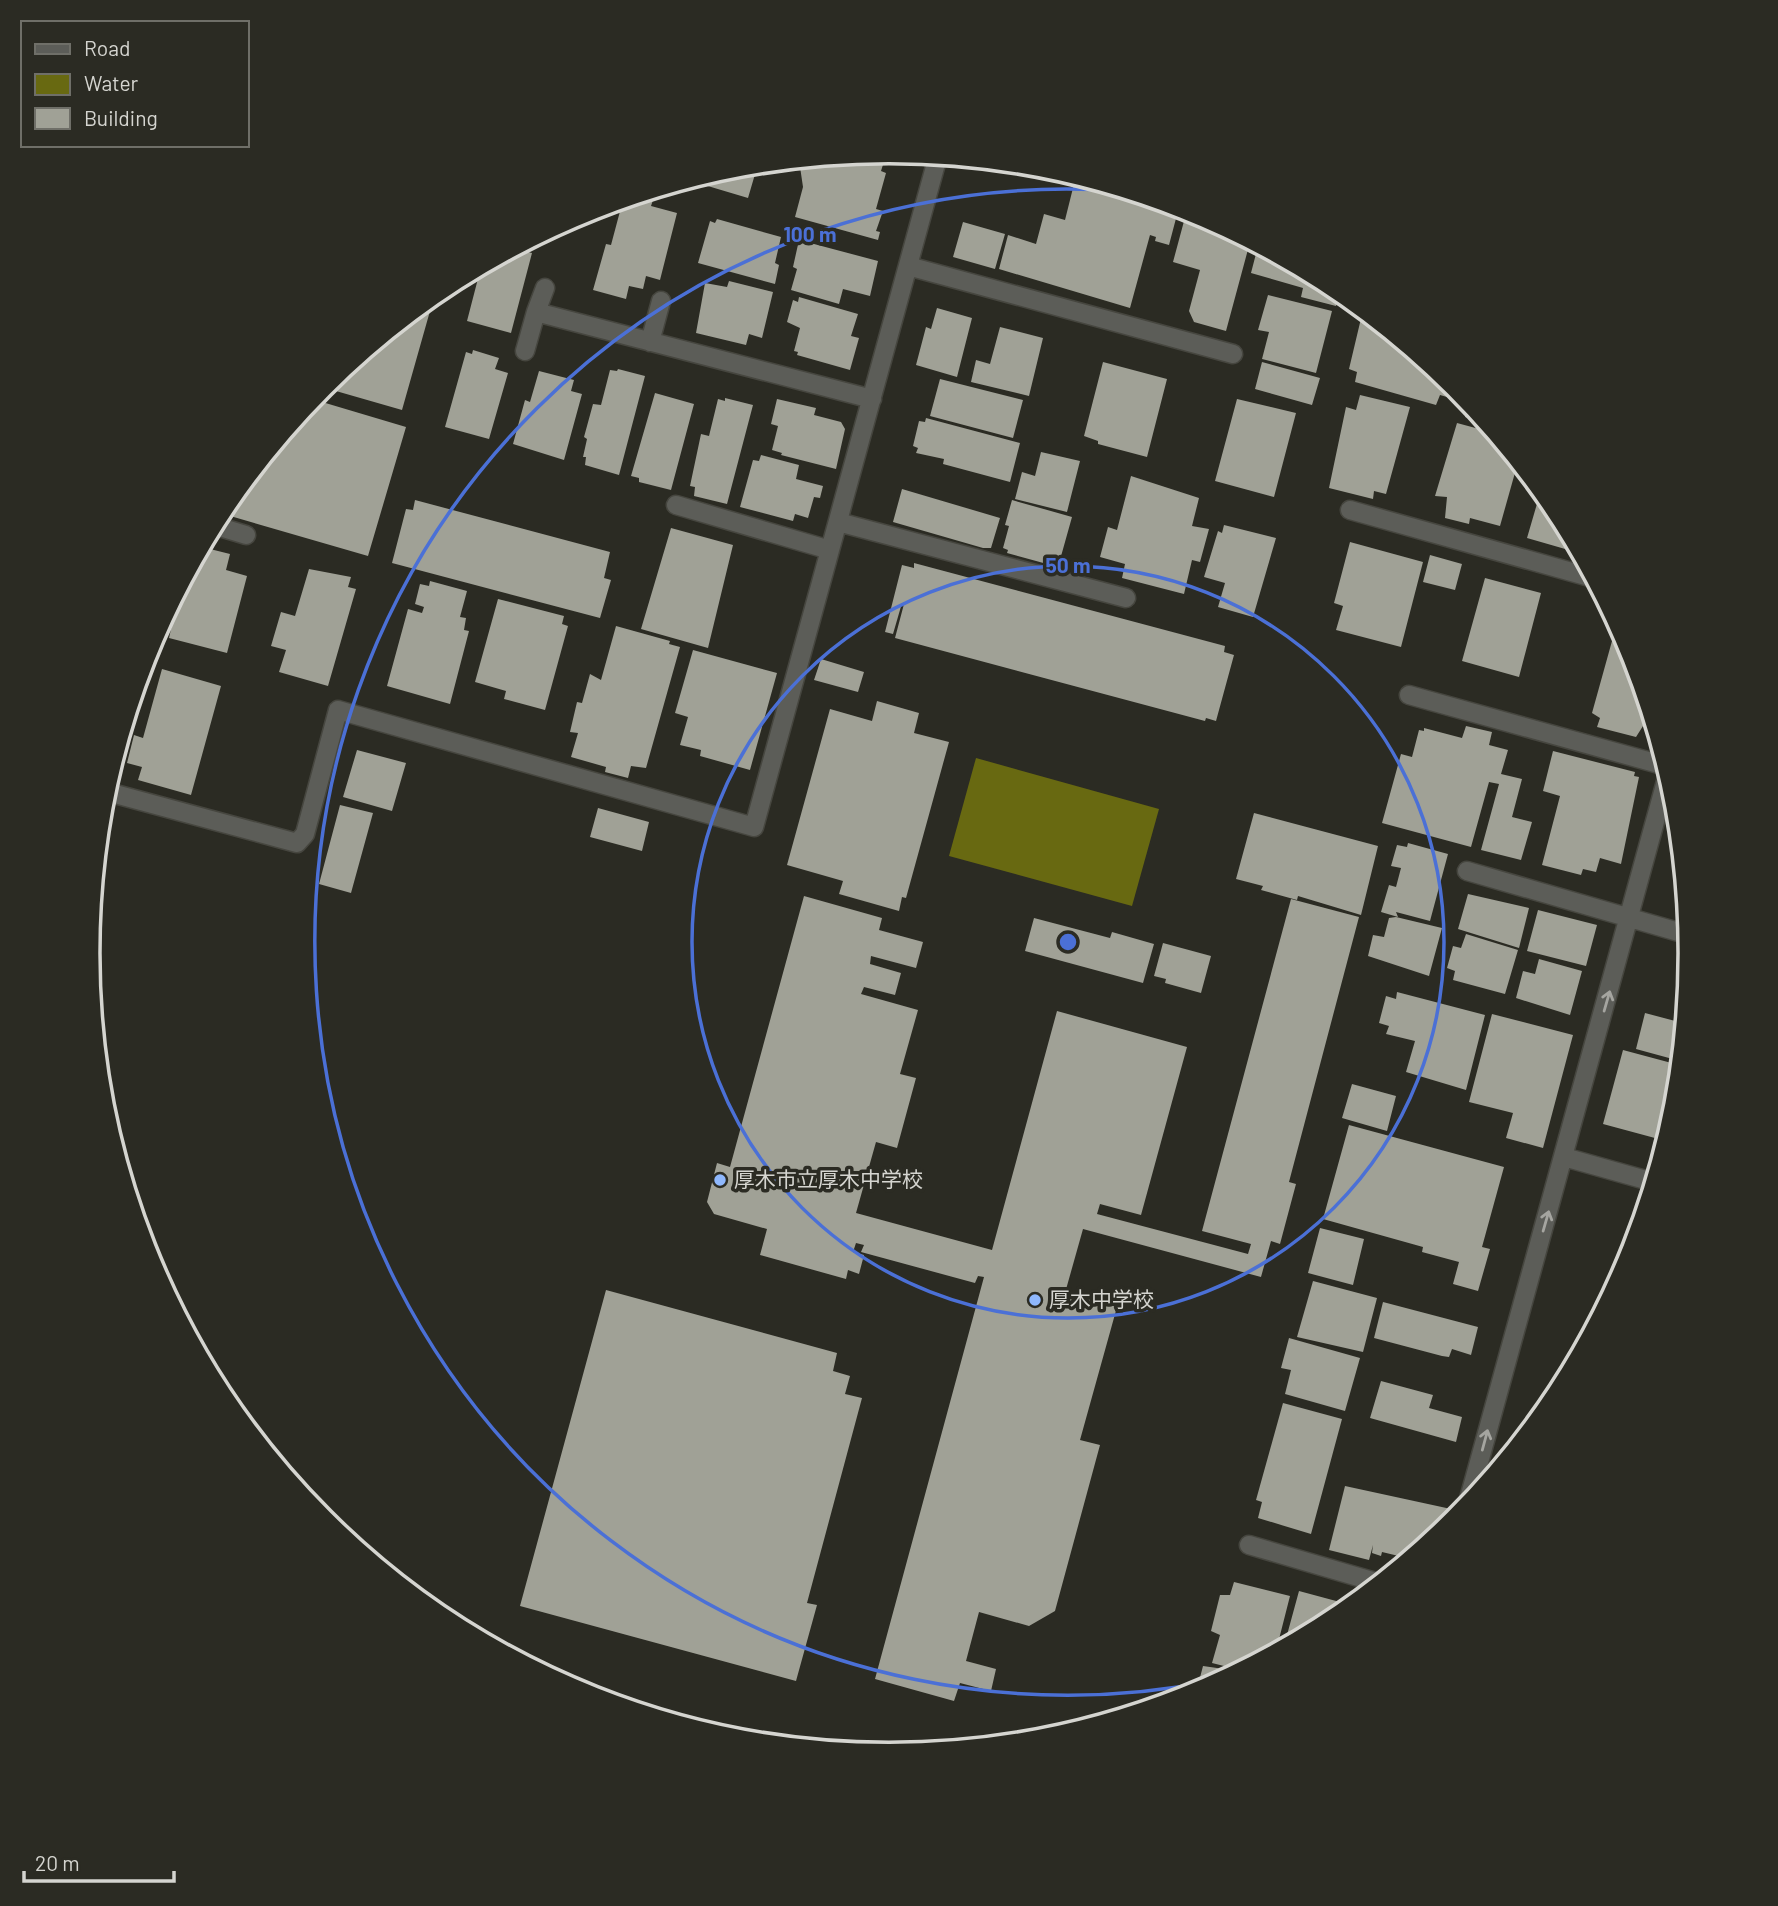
<svg xmlns="http://www.w3.org/2000/svg" width="1778" height="1906" viewBox="0 0 1778 1906" font-family="Barlow,'Noto Sans JP',sans-serif">
  <style>
    .water { fill: #686911 }
    .building { fill: #a0a196 }
    .lines { fill: none; stroke-linecap: round; stroke-linejoin: round }
    .minor-casing { stroke: #46463f; stroke-width: 21 }
    .minor { stroke: #5c5d58; stroke-width: 18 }
    .oneway { stroke: #a5a5a0 }
    .ring { fill: none; stroke: #4b70d6; stroke-width: 3.5 }
    .poi-dot { fill: #8fb8fd; stroke: #2b2b23; stroke-width: 2.5 }
    .labels { text-anchor: middle; stroke-width: 7; stroke-linejoin: round; paint-order: stroke }
    .poi-label { font-size: 21px; fill: #d5d5d0; stroke: #2b2b23; text-anchor: start }
    .rim { fill: none; stroke: #d5d5d0; stroke-width: 3.5 }
    .centre { fill: #4b70d6; stroke: #2b2b23; stroke-width: 3.5 }
    .ring-label { font-size: 21px; text-anchor: middle; font-weight: bold; fill: #4b70d6; stroke: #2b2b23; stroke-width: 7; stroke-linejoin: round; paint-order: stroke }
  </style>
  <rect width="100%" height="100%" fill="#2b2b23"/>
  <path class="water" d="M976,758L1159,809L1132,906L949,856Z"/>
  <path class="building" d="M887,152L881,171L886,173L876,209L883,211L876,231L880,232L878,240L795,217L803,187L799,160Z
    M758,164L748,198L701,184L704,176L733,167Z
    M1076,176L1179,207L1169,245L1155,241L1156,237L1150,235L1130,308L999,269L1008,235L1036,244L1044,214L1065,220Z
    M638,195L653,200L651,206L677,213L660,280L646,276L643,289L629,286L626,299L593,290L606,244L611,245L623,200Z
    M1187,210L1250,242L1226,331L1194,322L1189,311L1200,270L1173,262Z
    M717,219L781,237L775,263L779,265L775,284L698,263L710,221L715,223Z
    M963,222L1005,234L995,269L953,257Z
    M799,240L878,261L870,296L843,289L839,304L791,290L797,269L793,267Z
    M1258,246L1335,287L1340,291L1336,306L1301,297L1303,288L1251,273Z
    M515,249L532,253L511,333L467,321L481,267Z
    M729,281L773,292L762,338L749,334L746,345L696,333L705,283L727,287Z
    M1268,295L1332,311L1316,373L1262,359L1269,332L1258,330Z
    M799,297L858,314L851,336L859,338L850,370L797,355L798,352L794,351L800,328L787,322L793,300L798,302Z
    M418,308L430,311L402,410L322,387Z
    M937,308L972,318L957,377L916,365L926,327L931,329Z
    M1363,310L1456,387L1463,394L1461,401L1440,395L1436,405L1355,382L1357,372L1349,369Z
    M1000,327L1043,338L1029,396L971,382L976,360L990,364Z
    M473,350L499,358L495,369L508,373L489,439L445,427L466,352L472,354Z
    M1103,362L1167,379L1147,457L1098,444V441L1084,436Z
    M1262,362L1320,378L1312,405L1255,389Z
    M618,369L645,376L619,475L585,465L586,457H583L587,439L584,437L593,404L601,405L610,370L617,371Z
    M539,371L574,380L571,391L582,394L564,460L513,444L525,400L530,402Z
    M940,379L1023,400L1013,438L930,416Z
    M655,393L694,404L671,490L639,482V478L631,476Z
    M1360,395L1410,407L1386,494L1374,491L1373,499L1329,488L1346,407L1356,410Z
    M725,398L753,405L727,504L694,496L695,487L690,486L701,434L709,436L718,399L725,401Z
    M312,399L406,427L368,556L220,513Z
    M777,399L816,408L814,415L841,422L845,429L836,469L781,455L782,453L772,450L778,426L771,424Z
    M1237,399L1296,413L1274,497L1215,481Z
    M1469,403L1477,412L1486,423L1465,417Z
    M926,418L1020,443L1010,482L943,464L944,459L916,453L918,448L913,446L919,421L925,422Z
    M1457,423L1494,433L1518,462L1500,526L1470,518L1469,524L1445,518L1447,497L1435,496Z
    M1041,452L1080,461L1067,512L1015,499L1022,472L1035,476Z
    M761,455L799,465L796,479L823,486L820,498L814,497L808,518L795,514L793,521L740,507L753,460L759,461Z
    M1131,476L1199,498L1192,526L1209,529L1200,562L1192,560L1184,594L1122,578L1125,564L1100,557L1108,527L1117,530Z
    M902,489L1000,518L991,548H983L893,522Z
    M1541,490L1556,508L1579,553L1527,538Z
    M415,500L610,552L604,578L611,580L600,618L392,563L406,509L413,510Z
    M1012,500L1072,517L1058,567L1007,553L1008,550L1003,548L1009,526L1005,525Z
    M1224,525L1276,538L1253,617L1218,607L1225,583L1204,577L1218,531L1222,533Z
    M671,528L733,545L708,648L641,629Z
    M1350,542L1423,562L1401,647L1336,630L1343,606L1334,603Z
    M202,547L230,554L226,570L247,576L227,653L169,638L181,585Z
    M1430,555L1462,564L1455,590L1423,582Z
    M914,563L1225,646L1224,652L1234,655L1216,721L1206,718L1205,721L895,638L904,604L902,603L893,634L885,632L902,565L914,568Z
    M309,569L351,577L348,587L356,589L328,686L279,672L286,650L271,646L281,612L295,616Z
    M1485,578L1541,593L1519,677L1462,661Z
    M430,581L467,591L460,617L466,618L464,630L469,631L450,704L387,686L408,609L422,613L424,607L415,604L420,584L429,586Z
    M498,599L564,616L562,624L568,626L545,710L504,699L506,691L475,682Z
    M1617,623L1630,647L1655,729L1643,726L1636,737L1597,727L1600,718L1592,713Z
    M616,626L670,641L669,644L680,647L646,768L631,766L628,778L605,772L606,767L571,757L578,733L570,732L577,702L582,703L590,674L601,680Z
    M693,650L777,673L750,770L700,756L701,750L680,745L688,717L675,713Z
    M821,659L864,672L858,692L814,680Z
    M162,669L221,686L191,795L138,780L142,767L127,763L134,735L143,738Z
    M877,701L919,713L914,733L949,742L906,898L902,897L899,911L839,894L843,881L787,865L830,709L872,721Z
    M1466,726L1492,732L1489,745L1508,750L1501,774L1522,779L1512,817L1532,822L1521,860L1481,850L1499,784L1489,782L1471,847L1382,823L1401,754L1412,757L1419,730L1424,731V728L1462,738Z
    M357,750L406,763L392,811L343,797Z
    M1553,751L1635,772L1634,776L1639,777L1621,864L1600,858L1596,872L1583,869L1581,875L1542,865L1560,796L1543,791Z
    M340,805L373,813L351,893L319,884Z
    M598,808L649,822L642,851L590,837Z
    M1254,813L1378,846L1361,915L1298,896L1297,900L1261,890L1263,886L1236,879Z
    M1408,843L1448,854L1430,921L1396,912L1398,917L1381,912L1389,885L1396,887L1401,868L1391,866L1397,845L1407,847Z
    M1468,894L1529,908L1519,948L1458,929Z
    M804,896L882,918L879,930L923,942L916,968L871,956L870,964L901,973L895,995L864,987L861,994L918,1010L900,1074L916,1078L897,1148L876,1142L856,1213L992,1250L1057,1011L1187,1047L1141,1215L1100,1204L1097,1214L1248,1254L1251,1244L1202,1231L1291,899L1359,917L1289,1182L1296,1184L1280,1244L1271,1241L1261,1277L1083,1229L1065,1293L1117,1307L1080,1440L1100,1445L1055,1611L1029,1626L979,1612L966,1661L996,1669L991,1691L960,1683L954,1701L875,1679L984,1277L978,1276L975,1283L861,1252L864,1245L856,1243L853,1252L864,1255L859,1274L848,1270L846,1279L760,1255L767,1229L714,1214L707,1202L717,1163L730,1167Z
    M1538,910L1597,925L1586,966L1527,951Z
    M1396,917L1442,928L1429,976L1368,956L1373,935L1384,937L1389,918Z
    M1034,918L1110,938L1112,932L1154,944L1143,983L1025,951Z
    M1466,934L1518,950L1505,994L1453,980L1455,971L1447,968L1453,946L1461,948Z
    M1163,943L1211,956L1201,993L1165,983L1166,979L1154,976Z
    M1539,959L1582,971L1570,1015L1516,998L1523,971L1535,974Z
    M1397,992L1485,1015L1466,1090L1406,1072L1415,1041L1386,1034L1389,1026L1379,1023L1386,996L1396,999Z
    M1684,1006L1680,1061L1636,1049L1645,1013L1679,1022Z
    M1492,1014L1573,1035L1543,1148L1506,1138L1513,1113L1469,1102Z
    M1623,1050L1679,1065L1675,1110L1666,1141L1603,1124Z
    M1352,1084L1396,1096L1387,1131L1342,1118Z
    M1349,1125L1504,1167L1482,1247L1490,1249L1478,1291L1453,1284L1459,1262L1422,1252L1423,1247L1323,1219Z
    M1320,1228L1364,1239L1353,1285L1308,1273Z
    M1313,1281L1377,1298L1363,1352L1297,1337Z
    M606,1290L837,1353L833,1371L850,1376L845,1394L862,1398L807,1603L817,1605L796,1681L520,1606Z
    M1383,1302L1478,1327L1471,1355L1452,1349L1449,1357L1442,1356L1374,1338Z
    M1289,1338L1360,1358L1345,1411L1285,1394L1291,1370L1281,1368Z
    M1381,1381L1433,1395L1429,1408L1462,1417L1456,1442L1370,1418Z
    M1283,1403L1342,1419L1311,1534L1258,1518L1262,1502L1256,1500Z
    M1345,1486L1451,1509L1448,1525L1437,1522L1433,1539L1406,1561L1407,1558L1382,1552L1381,1556L1372,1553L1373,1545L1369,1560L1329,1550Z
    M1234,1582L1290,1596L1276,1651L1240,1670L1212,1663L1220,1635L1211,1631L1220,1595H1230Z
    M1299,1591L1351,1605L1334,1620L1284,1646Z
    M1203,1666L1217,1668L1235,1673L1196,1693Z"/>
  <g class="lines">
    <defs>
      <path id="minor" d="M908,266L1233,354
        M536,312L545,288
        M650,342L661,301
        M525,351L536,312L872,399
        M676,505L830,550
        M1350,510L1593,578
        M838,522L1126,598
        M213,525L246,535
        M1409,695L1666,766
        M104,791L297,843L305,834L338,710L754,827L938,156
        M1467,871L1689,935
        M1564,1157L1653,1182
        M1467,1506L1668,774
        M1249,1545L1379,1583"/>
    </defs>
    <use href="#minor" class="minor-casing"/>
    <use href="#minor" class="minor"/>
  </g>
  <defs><path id="oneway-shaft" d="M-6 0H5M1.5-3L5.5 0L1.5 3" fill="none" stroke-width="1.6" stroke-linecap="round" stroke-linejoin="round" transform="scale(1.75)"/></defs>
  <g class="oneway">
    <use href="#oneway-shaft" transform="translate(1607 1001) rotate(-74)"/>
    <use href="#oneway-shaft" transform="translate(1546 1221) rotate(-74)"/>
    <use href="#oneway-shaft" transform="translate(1485 1440) rotate(-75)"/>
  </g>
  <g class="ring">
    <circle cx="1068" cy="942" r="376"/>
    <path d="M1218 1680A753 753 0 1 1 1121 191"/>
  </g>
  <g class="poi-dot">
    <circle cx="720" cy="1180" r="7"/>
    <circle cx="1035" cy="1300" r="7"/>
  </g>
  <g class="labels">
    <g class="poi-label">
      <text x="734" y="1187">厚木市立厚木中学校</text>
      <text x="1049" y="1307">厚木中学校</text>
    </g>
  </g>
  <path d="M0 0H1778V1906H0ZM100 953a789 789 0 1 1 1578 0a789 789 0 1 1-1578 0Z" fill="#2b2b23" fill-rule="evenodd"/>
  <path class="rim" d="M100 953a789 789 0 1 1 1578 0a789 789 0 1 1-1578 0Z"/>
  <circle cx="1068" cy="942" r="10" class="centre"/>
  <g class="ring-label">
    <text x="810" y="242">100 m</text>
    <text x="1068" y="573">50 m</text>
  </g>
  <rect x="21" y="21" width="228" height="126" fill="#2b2b23" stroke="#6f6f68" stroke-width="2"/>
  <rect x="35" y="44" width="35" height="10" fill="#5c5d58" stroke="#6f6f68" stroke-width="2"/>
  <text x="84" y="56" font-size="21" fill="#d5d5d0">Road</text>
  <rect x="35" y="74" width="35" height="21" fill="#686911" stroke="#6f6f68" stroke-width="2"/>
  <text x="84" y="91" font-size="21" fill="#d5d5d0">Water</text>
  <rect x="35" y="108" width="35" height="21" fill="#a0a196" stroke="#6f6f68" stroke-width="2"/>
  <text x="84" y="126" font-size="21" fill="#d5d5d0">Building</text>
  <path d="M24 1871v10h150v-10" fill="none" stroke="#d5d5d0" stroke-width="3.5"/>
  <text x="35" y="1871" font-size="21" fill="#d5d5d0" stroke="#2b2b23" stroke-width="5" paint-order="stroke">20 m</text>
</svg>
